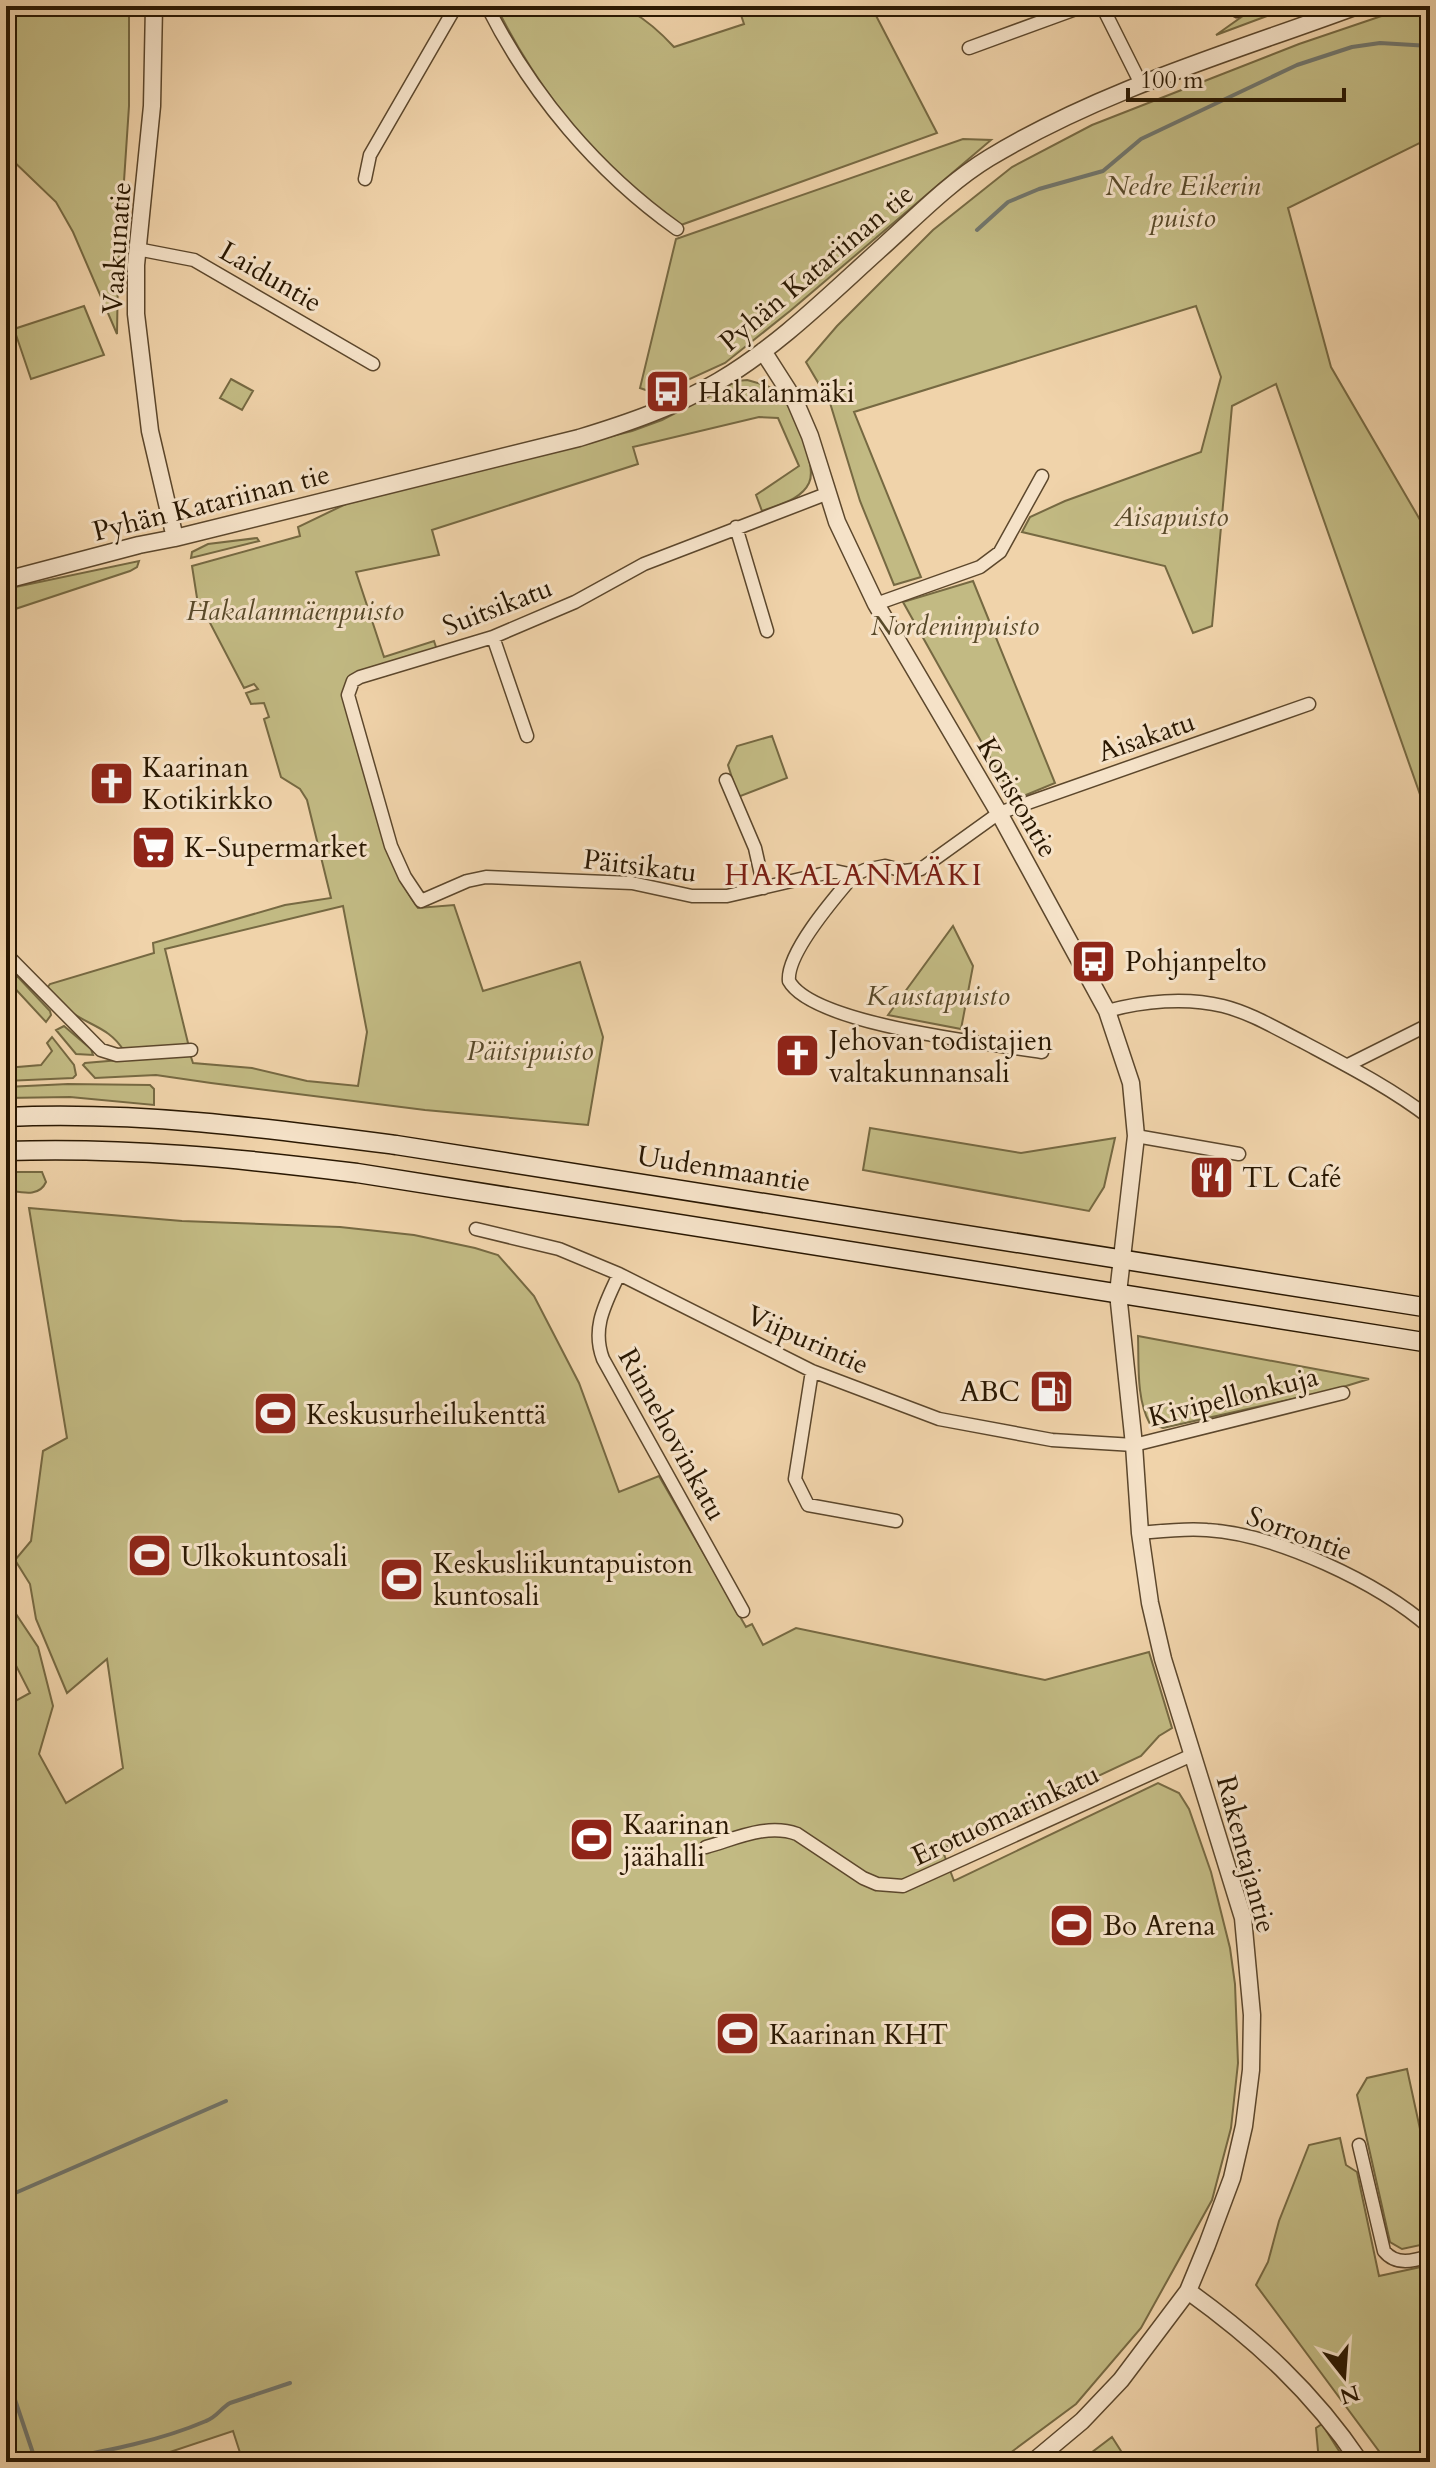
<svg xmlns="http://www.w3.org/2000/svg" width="1436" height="2468" viewBox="0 0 1436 2468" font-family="Cardo,serif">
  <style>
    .green { fill: #c2ba83; stroke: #766942; stroke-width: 2 }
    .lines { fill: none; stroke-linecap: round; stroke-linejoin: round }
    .stream { stroke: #71766d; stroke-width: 4 }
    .minor-casing { stroke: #5c472c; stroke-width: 15 }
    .tertiary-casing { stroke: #5c472c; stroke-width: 19 }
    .secondary-casing { stroke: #2a1802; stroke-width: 21 }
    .minor { stroke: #f5e2c8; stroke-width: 12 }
    .tertiary { stroke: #f5e2c8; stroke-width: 16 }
    .secondary { stroke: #f5e2c8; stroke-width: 18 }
    .labels { text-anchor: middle; stroke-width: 6; stroke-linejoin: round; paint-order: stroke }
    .park-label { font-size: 28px; font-style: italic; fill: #584929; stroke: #f5e2c8 }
    .street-label { font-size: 28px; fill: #2a1802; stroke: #f5e2c8 }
    .poi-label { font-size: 28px; fill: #2a1802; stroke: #f5e2c8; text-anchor: start }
    .neighbourhood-label { font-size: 30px; letter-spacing: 2px; fill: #7a1f14; stroke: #f5e2c8 }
  </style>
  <rect width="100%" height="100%" fill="#f0d3aa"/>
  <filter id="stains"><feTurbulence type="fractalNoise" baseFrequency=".0025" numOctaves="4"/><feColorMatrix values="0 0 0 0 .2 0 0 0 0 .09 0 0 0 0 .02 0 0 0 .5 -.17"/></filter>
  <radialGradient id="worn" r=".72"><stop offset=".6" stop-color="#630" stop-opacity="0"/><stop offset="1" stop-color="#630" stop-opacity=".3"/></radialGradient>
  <path class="green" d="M6,6H129V106L118,271L117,334L73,232L56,202L6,154Z
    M496,6C527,6 608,0 632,12C648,21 662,34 674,47L744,24L738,6H871L937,133L678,226C660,211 639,196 621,179C570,128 528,71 496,6Z
    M1257,6H1294L1216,35Z
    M1411,6H1430V138L1288,208L1331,367L1430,537V823L1276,384L1232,406L1212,626L1193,633L1165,566L1022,532L1030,517L1065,501L1201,452L1221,377L1196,306L854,412L921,577L894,585L860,501L830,403L806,362L837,326L933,230L1012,167L1092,125L1299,44Z
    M963,139L991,140L790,311L725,363L657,394L640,388L676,239Z
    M84,306L104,355L31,379L14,329Z
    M231,379L253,391L242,410L220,398Z
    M747,380C757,383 769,385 777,391C792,404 818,465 809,483C801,500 779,504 762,511L756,495L799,466L778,418L759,417L633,447L638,464L432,530L439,555L356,572L384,657L434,641L437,650L349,679C365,754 372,845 418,908L454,905L483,991L580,962L603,1037L588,1125L425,1110L211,1083L156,1075L95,1078L83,1065L85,1063L190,1054L193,1063L252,1068L307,1081L358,1086L367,1032L343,906L165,949L189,1047L124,1051C109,1026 87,1026 66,1008C59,1002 53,995 47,988L50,984L154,953L153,943L285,905L331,898L307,800L300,789L281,777L264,719L269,717L264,703L251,704L246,693L258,689L254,684L244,688L197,598L192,566L300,536L298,527L348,503L632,431L662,420L737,381Z
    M257,538L259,541L191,558L192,552L208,544Z
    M139,561L137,567L130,571L6,612V589Z
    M973,581L1055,783L1014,800L903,602Z
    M772,736L787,778L738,797L728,765L737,746Z
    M953,926L973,966L961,1029L888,1015Z
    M14,977H18L50,1011L51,1015L46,1022L9,982Z
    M64,1026L91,1049L93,1055L76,1054L56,1030Z
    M52,1037L74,1065L76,1075L73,1078L6,1081V1068L41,1065L52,1051L47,1043Z
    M68,1084L150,1085L154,1089V1105L70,1097L6,1098V1087Z
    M870,1128L1021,1153L1115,1138L1104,1187L1089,1211L863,1170Z
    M6,1172H42L46,1182C39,1198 21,1192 6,1190Z
    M29,1208L182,1221L340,1227L414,1235L475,1248L498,1255L534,1296L579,1383L619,1492L659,1476L746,1627L752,1624L763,1645L796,1628L1045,1680L1149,1652L1172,1728L1159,1736L1141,1756L942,1849L954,1881L1158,1783L1179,1793L1189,1809L1211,1872L1230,1948L1235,1984L1238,2063L1231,2128L1212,2200L1141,2328L1076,2404L998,2462H243L233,2431L140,2462H6V1706L30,1693L6,1646V1604L8,1602L38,1647L53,1706L39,1754L66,1803L123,1768L107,1659L67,1693L36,1619L30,1584L15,1560L31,1541L43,1451L67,1438Z
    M1138,1336L1369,1379L1333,1390L1163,1428L1150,1424C1136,1399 1139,1364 1138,1336Z
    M1407,2069L1430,2175V2243L1402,2249L1390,2242L1357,2095L1367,2078Z
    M1340,2138L1346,2165L1357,2172L1379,2276L1430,2265V2462H1387L1256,2285L1268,2262L1279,2221L1309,2145Z
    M1322,2424L1346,2462H1319L1316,2428Z
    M1112,2437L1128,2462H1079Z"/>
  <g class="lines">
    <path class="stream" d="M977,230L1008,202L1039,189L1103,171L1141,139L1297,65L1352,47L1380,43L1430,46
      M6,2197L226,2101
      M6,2373L36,2462
      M45,2462C99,2452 155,2443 206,2421C217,2417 221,2408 230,2403L290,2383"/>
    <defs>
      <path id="minor" d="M487,6C531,94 597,172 677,229
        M1102,6L1141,84
        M1237,11L1244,6
        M969,48L1084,6
        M365,179L370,155L456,6
        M137,249L194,260L373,364
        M826,494L644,564L575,602L493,637L360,677L353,681L348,695L391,846L405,877L421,901L467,881L486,877L632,883L692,896H727L835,871L854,875
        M736,527L767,631
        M876,604L980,567L1000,552L1042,476
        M493,637L527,736
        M726,780L755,848L764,888
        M6,954L101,1050L117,1055L191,1050
        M1107,1011C1143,1001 1186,997 1223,1006C1251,1013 1277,1029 1303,1042C1346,1065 1391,1088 1430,1118
        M1042,1052C992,1044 813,1025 789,981C786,953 836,896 854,875L865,870L885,866L904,871L921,869L999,813L1309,704
        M1348,1065L1430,1024
        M1136,1136L1239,1154
        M476,1229L559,1249L619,1274L812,1371L939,1419L1052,1440L1134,1445L1343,1393
        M619,1274C606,1303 591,1327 603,1359L743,1611
        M812,1371L795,1479L808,1505L896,1521
        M1140,1533C1162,1531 1185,1528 1207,1530C1276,1534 1379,1583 1430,1628
        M6,1579H7
        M706,1847C735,1839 767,1823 797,1834L863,1878L877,1884L903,1886L1192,1755
        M1359,2145L1384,2251C1396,2266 1413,2261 1430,2256"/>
      <path id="tertiary" d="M154,6L152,106L136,265V314L150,431L175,538
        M763,351L795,401L810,436L837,522L876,604L999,813L1107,1011L1131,1083L1136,1136L1118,1293L1134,1445L1140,1533L1150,1603L1163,1659L1243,1918L1252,2015L1251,2070L1244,2126L1232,2178L1207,2245L1188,2291L1121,2380L1082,2421L1033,2462
        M6,580L139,545L175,538L579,438C628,423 675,407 719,381C778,346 827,297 878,251C913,220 948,183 989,158C1103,89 1233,52 1357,6
        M1188,2291C1256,2340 1313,2392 1360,2462"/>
      <path id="secondary" d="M6,1117C138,1111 266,1128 396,1145L1430,1308
        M6,1151C126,1147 238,1158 357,1173L1430,1343"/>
    </defs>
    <use href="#minor" class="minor-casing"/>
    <use href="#tertiary" class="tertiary-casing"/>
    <use href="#secondary" class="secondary-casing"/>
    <use href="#minor" class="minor"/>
    <use href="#tertiary" class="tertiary"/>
    <use href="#secondary" class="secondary"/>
  </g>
  <defs>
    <symbol id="bus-square" viewBox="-11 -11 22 22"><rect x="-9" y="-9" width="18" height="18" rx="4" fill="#8f2418" stroke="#f5e2c8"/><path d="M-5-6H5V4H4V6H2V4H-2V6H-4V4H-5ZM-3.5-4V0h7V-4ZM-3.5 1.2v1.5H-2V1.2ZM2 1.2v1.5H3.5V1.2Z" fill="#fff"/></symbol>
    <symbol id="church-square" viewBox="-11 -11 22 22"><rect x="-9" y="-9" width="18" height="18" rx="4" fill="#8f2418" stroke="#f5e2c8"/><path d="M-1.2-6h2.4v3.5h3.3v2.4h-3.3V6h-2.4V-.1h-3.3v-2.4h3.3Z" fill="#fff"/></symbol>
    <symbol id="supermarket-square" viewBox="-11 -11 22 22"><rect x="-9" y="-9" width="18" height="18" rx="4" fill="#8f2418" stroke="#f5e2c8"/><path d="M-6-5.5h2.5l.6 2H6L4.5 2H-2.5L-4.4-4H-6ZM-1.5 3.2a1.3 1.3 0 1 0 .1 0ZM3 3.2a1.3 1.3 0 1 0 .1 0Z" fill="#fff"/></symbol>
    <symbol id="restaurant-square" viewBox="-11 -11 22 22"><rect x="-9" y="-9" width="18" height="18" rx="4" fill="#8f2418" stroke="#f5e2c8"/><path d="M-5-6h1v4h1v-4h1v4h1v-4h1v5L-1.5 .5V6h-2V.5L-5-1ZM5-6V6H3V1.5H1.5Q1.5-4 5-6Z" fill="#fff"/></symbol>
    <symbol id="fuel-square" viewBox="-11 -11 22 22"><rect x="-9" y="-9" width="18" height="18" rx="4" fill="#8f2418" stroke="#f5e2c8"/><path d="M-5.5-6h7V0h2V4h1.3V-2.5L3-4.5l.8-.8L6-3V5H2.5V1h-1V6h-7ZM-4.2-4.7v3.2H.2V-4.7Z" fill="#fff"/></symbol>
    <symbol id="stadium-square" viewBox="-11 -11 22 22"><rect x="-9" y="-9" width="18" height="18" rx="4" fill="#8f2418" stroke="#f5e2c8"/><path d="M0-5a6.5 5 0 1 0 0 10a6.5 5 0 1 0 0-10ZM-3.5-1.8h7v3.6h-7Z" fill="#fff"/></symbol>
  </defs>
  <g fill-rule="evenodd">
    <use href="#bus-square" x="642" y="366" width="51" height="51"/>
    <use href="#church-square" x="86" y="758" width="51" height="51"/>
    <use href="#supermarket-square" x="128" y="822" width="51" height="51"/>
    <use href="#bus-square" x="1068" y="936" width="51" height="51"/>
    <use href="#church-square" x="772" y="1030" width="51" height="51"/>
    <use href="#restaurant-square" x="1186" y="1152" width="51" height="51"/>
    <use href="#fuel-square" x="1026" y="1366" width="51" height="51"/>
    <use href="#stadium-square" x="250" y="1388" width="51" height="51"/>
    <use href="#stadium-square" x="124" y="1530" width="51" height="51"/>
    <use href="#stadium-square" x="376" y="1554" width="51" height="51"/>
    <use href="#stadium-square" x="566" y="1814" width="51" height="51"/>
    <use href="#stadium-square" x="1046" y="1900" width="51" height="51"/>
    <use href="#stadium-square" x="712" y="2008" width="51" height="51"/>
  </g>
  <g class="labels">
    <g class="park-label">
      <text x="1183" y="195">Nedre Eikerin<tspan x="1183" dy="32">puisto</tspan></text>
      <text x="1171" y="526">Aisapuisto</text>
      <text x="295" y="620">Hakalanmäenpuisto</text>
      <text x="955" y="635">Nordeninpuisto</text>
      <text x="938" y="1005">Kaustapuisto</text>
      <text x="530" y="1060">Päitsipuisto</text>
    </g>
    <g class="street-label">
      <text transform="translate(116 248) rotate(-86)" y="10">Vaakunatie</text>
      <text transform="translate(816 267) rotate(-40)" y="10">Pyhän Katariinan tie</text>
      <text transform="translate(271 276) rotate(30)" y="10">Laiduntie</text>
      <text transform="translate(211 502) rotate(-14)" y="10">Pyhän Katariinan tie</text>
      <text transform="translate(497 606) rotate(-21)" y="10">Suitsikatu</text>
      <text transform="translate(1146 736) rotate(-19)" y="10">Aisakatu</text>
      <text transform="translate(1018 797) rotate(60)" y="10">Koristontie</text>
      <text transform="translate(640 865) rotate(7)" y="10">Päitsikatu</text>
      <text transform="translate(724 1168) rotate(9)" y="10">Uudenmaantie</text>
      <text transform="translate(808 1339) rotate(24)" y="10">Viipurintie</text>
      <text transform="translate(1233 1396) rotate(-14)" y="10">Kivipellonkuja</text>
      <text transform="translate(673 1434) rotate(61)" y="10">Rinnehovinkatu</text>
      <text transform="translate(1300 1533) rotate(20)" y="10">Sorrontie</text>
      <text transform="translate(1005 1814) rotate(-25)" y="10">Erotuomarinkatu</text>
      <text transform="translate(1247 1854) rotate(75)" y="10">Rakentajantie</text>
    </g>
    <g class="poi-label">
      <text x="698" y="402">Hakalanmäki</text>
      <text x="142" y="777">Kaarinan<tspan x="142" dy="32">Kotikirkko</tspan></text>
      <text x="184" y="857">K-Supermarket</text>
      <text x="1125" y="971">Pohjanpelto</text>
      <text x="829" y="1050">Jehovan todistajien<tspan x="829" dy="32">valtakunnansali</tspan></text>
      <text x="1242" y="1187">TL Café</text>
      <text x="1020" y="1401" text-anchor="end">ABC</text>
      <text x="306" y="1424">Keskusurheilukenttä</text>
      <text x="181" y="1566">Ulkokuntosali</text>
      <text x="433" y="1573">Keskusliikuntapuiston<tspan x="433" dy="32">kuntosali</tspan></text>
      <text x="623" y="1834">Kaarinan<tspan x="623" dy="32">jäähalli</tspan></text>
      <text x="1103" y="1935">Bo Arena</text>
      <text x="769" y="2044">Kaarinan KHT</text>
    </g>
    <g class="neighbourhood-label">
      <text x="854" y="885">HAKALANMÄKI</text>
    </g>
  </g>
  <rect width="1436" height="2468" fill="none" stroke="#f0d3aa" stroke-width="32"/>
  <rect x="8" y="8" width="1420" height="2452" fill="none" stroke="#2a1802" stroke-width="4"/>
  <rect x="16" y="16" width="1404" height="2436" fill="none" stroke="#2a1802" stroke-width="2"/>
  <g transform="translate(1344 2376) rotate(163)" stroke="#f5e2c8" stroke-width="6" paint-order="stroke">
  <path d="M0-6L14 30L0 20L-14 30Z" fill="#2a1802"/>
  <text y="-12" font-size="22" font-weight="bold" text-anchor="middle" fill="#2a1802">N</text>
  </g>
  <path d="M1128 88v12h216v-12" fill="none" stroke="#2a1802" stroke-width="4"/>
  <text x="1140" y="88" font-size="24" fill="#2a1802" stroke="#f5e2c8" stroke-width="6" paint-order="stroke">100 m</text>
  <rect width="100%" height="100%" filter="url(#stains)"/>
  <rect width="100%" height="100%" fill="url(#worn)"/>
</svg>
